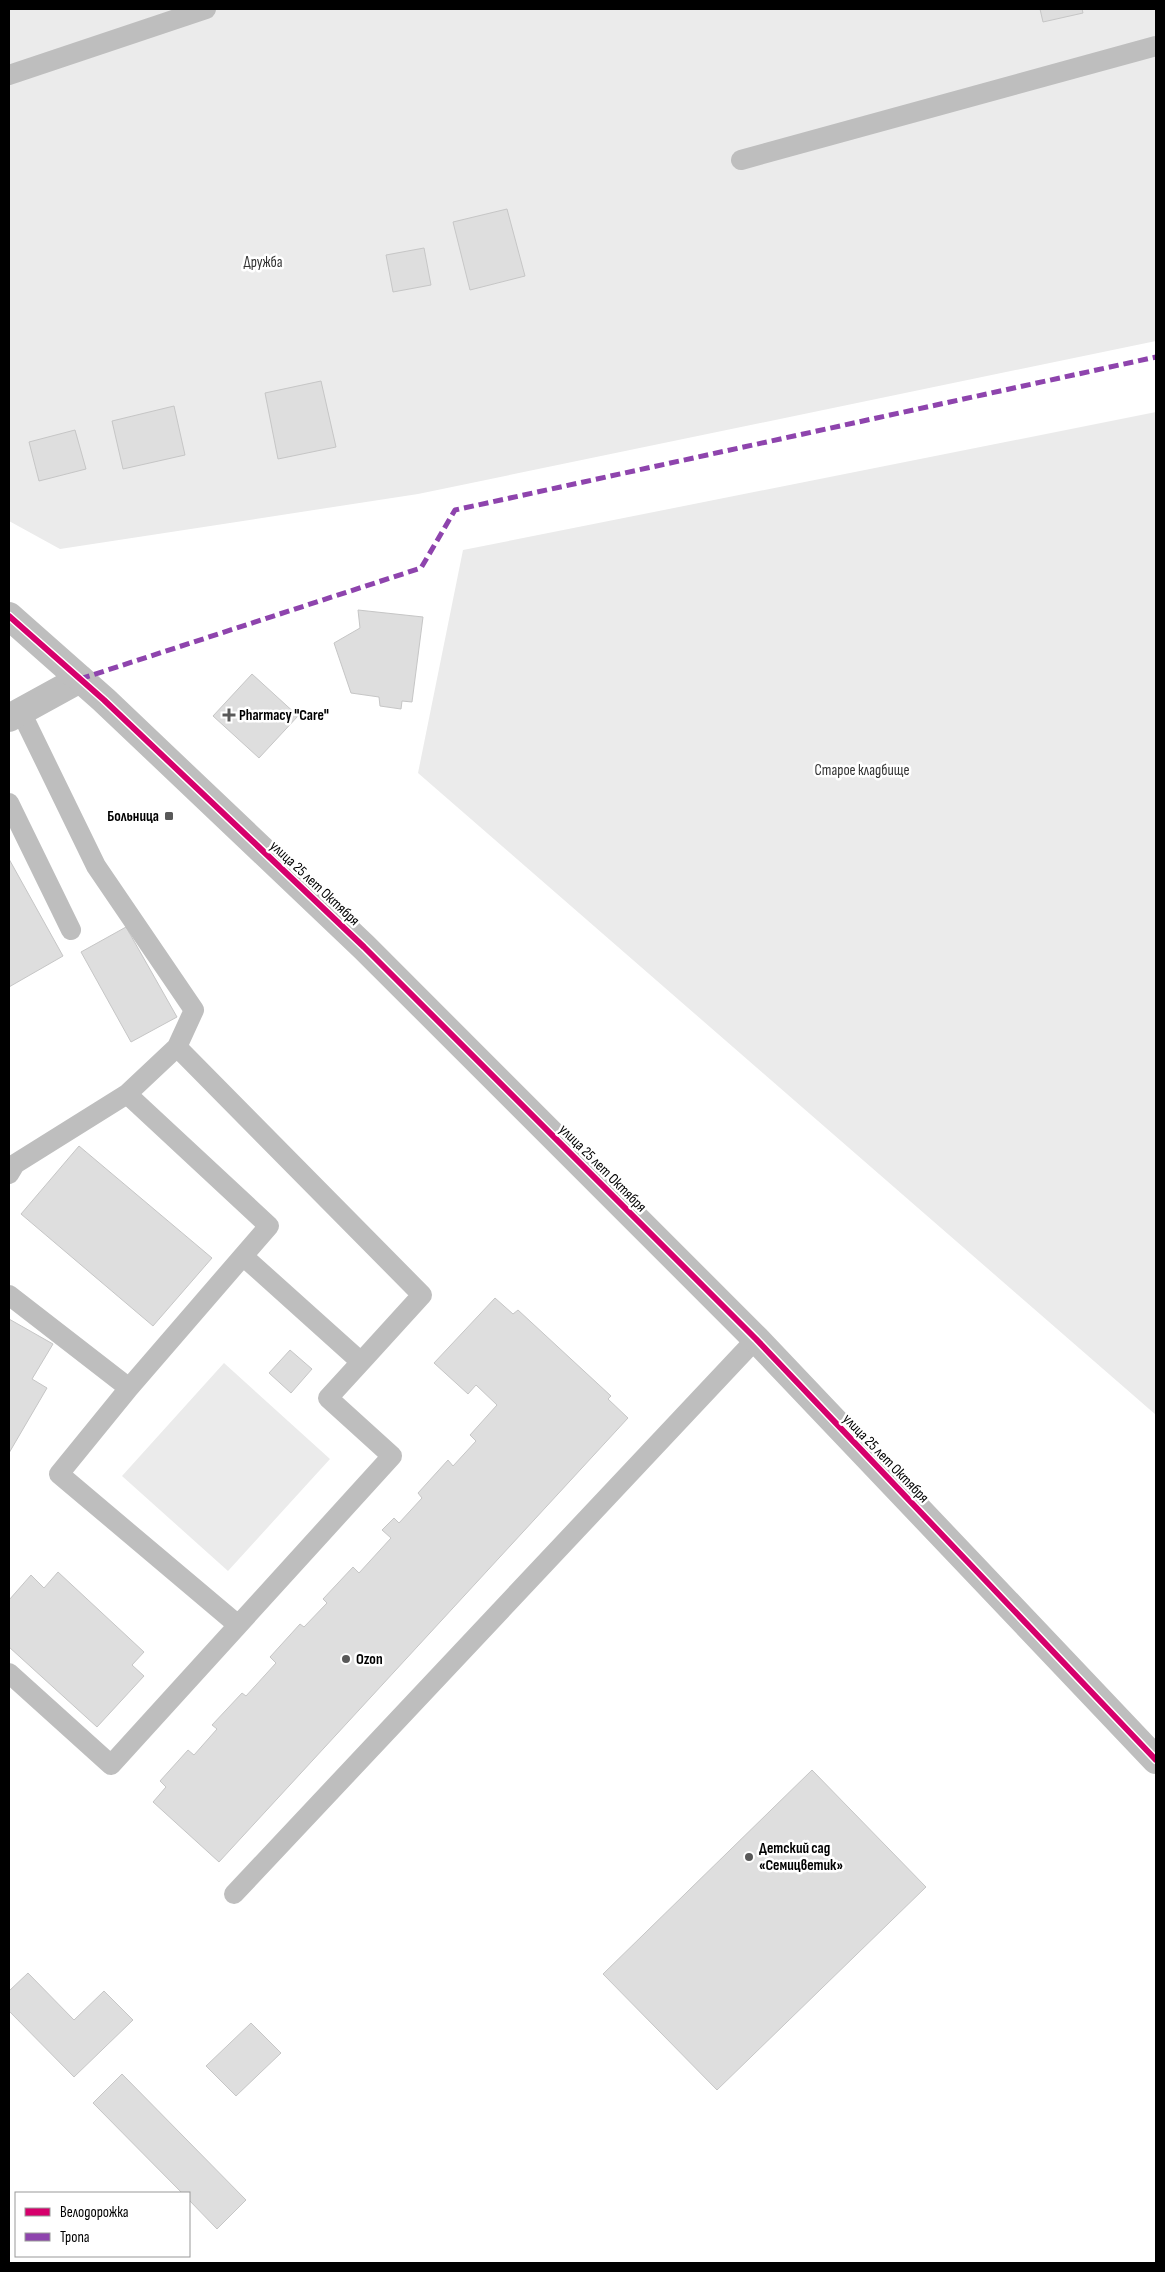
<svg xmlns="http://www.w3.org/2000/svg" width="1165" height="2272" viewBox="0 0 1165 2272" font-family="'Sofia Sans Condensed',sans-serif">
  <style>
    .green { fill: #ebebeb }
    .building { fill: #dedede; stroke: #c6c6c6 }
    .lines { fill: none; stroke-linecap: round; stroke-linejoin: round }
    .service { stroke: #bebebe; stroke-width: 20 }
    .minor { stroke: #bebebe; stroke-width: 28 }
    .tertiary { stroke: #bebebe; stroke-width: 28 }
    .quiet { stroke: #8e44ad; stroke-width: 5; stroke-dasharray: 10 5; stroke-linecap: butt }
    .cycleway-casing { stroke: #fff; stroke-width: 9 }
    .cycleway { stroke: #d6006c; stroke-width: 6 }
    .poi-dot { fill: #595959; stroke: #fff; stroke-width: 2 }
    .labels { text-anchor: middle; stroke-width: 5; stroke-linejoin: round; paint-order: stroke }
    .park-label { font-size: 15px; fill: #313131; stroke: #fff }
    .poi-label { font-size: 15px; font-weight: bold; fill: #000; stroke: #fff; text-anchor: start }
    .street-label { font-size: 15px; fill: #000; stroke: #fff }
  </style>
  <rect width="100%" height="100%" fill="#fff"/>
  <path class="green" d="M9,9H1156V341L418,494L60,549L9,521Z
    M1156,412V1415L418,773L463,550Z
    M224,1363L330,1459L228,1571L122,1476Z"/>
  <path class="building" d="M1040,9H1082L1083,13L1043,22Z
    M507,209L525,276L470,290L453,222Z
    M424,248L431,285L393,292L386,255Z
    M321,381L336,447L278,459L265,393Z
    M174,406L185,455L123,469L112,421Z
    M75,430L86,469L39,481L29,442Z
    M358,610L423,617L412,702L402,701L401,709L380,706L379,697L351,693L334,643L360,628Z
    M252,674L298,716L259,758L213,716Z
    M9,859L63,956L9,987Z
    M126,927L177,1017L131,1042L81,952Z
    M79,1146L212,1258L153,1326L21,1214Z
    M495,1298L513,1314L518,1310L611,1396L608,1399L628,1418L219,1862L153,1802L166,1787L160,1781L188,1750L194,1755L217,1729L212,1725L242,1693L246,1696L276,1663L270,1657L300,1624L304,1627L327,1603L323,1599L353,1567L359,1573L391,1538L382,1530L394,1518L399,1523L422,1498L418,1493L448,1460L453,1466L476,1441L470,1435L497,1405L476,1385L468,1394L434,1363Z
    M9,1319L53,1344L32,1379L47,1388L9,1453Z
    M290,1350L312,1369L291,1393L269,1373Z
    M58,1572L144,1652L132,1665L144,1676L97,1727L9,1647V1600L31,1575L44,1588Z
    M812,1770L926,1887L717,2090L603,1974Z
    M28,1973L74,2020L104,1991L133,2020L74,2077L9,2011V1991Z
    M251,2023L281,2053L236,2096L206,2066Z
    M122,2074L246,2200L217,2229L189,2200V2193H182L93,2103Z"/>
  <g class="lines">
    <path class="service" d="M9,75L206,9
      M741,160L1156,46
      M9,803L71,930
      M177,1047L422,1295L361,1362
      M9,1174L15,1164L127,1094L177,1047L194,1010L96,866L21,712
      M9,1295L129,1388L59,1474L238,1625
      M129,1388L243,1256
      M9,1673L111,1765L392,1456L328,1398L361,1362L243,1256L269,1226L127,1094
      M234,1894L756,1339"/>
    <path class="minor" d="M9,718L80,679"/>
    <path class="tertiary" d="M9,616L104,700L364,947L756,1339L1156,1760"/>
    <path class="quiet" d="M80,679L421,568L455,510L1156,357"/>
    <defs>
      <path id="cycleway" d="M9,616L104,700L364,947L756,1339L1156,1760"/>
    </defs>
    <use href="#cycleway" class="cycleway-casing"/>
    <use href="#cycleway" class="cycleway"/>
  </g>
  <g class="poi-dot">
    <path d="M226.5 707.5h5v5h5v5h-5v5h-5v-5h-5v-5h5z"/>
    <rect x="164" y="811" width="10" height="10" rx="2.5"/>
    <circle cx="346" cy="1659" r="5"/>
    <circle cx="749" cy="1857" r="5"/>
  </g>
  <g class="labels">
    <g class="park-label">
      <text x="263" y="267">Дружба</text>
      <text x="862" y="775">Старое кладбище</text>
    </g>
    <g class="poi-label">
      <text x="239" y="720">Pharmacy "Care"</text>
      <text x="159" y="821" text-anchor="end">Больница</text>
      <text x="356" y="1664">Ozon</text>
      <text x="759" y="1853">Детский сад<tspan x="759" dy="17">«Семицветик»</tspan></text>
    </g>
    <g class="street-label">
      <text transform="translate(315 883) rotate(43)" y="5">улица 25 лет Октября</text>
      <text transform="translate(603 1168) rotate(45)" y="5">улица 25 лет Октября</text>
      <text transform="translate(886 1458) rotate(46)" y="5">улица 25 лет Октября</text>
    </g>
  </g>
  <rect width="1165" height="2272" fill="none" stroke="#000000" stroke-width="20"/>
  <rect x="15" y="2192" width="175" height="65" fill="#ffffff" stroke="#999999"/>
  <rect x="25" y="2208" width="25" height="8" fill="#d6006c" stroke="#999999"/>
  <text x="60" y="2217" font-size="15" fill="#000000">Велодорожка</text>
  <rect x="25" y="2233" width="25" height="8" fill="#8e44ad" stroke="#999999"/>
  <text x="60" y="2242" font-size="15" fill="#000000">Тропа</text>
</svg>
